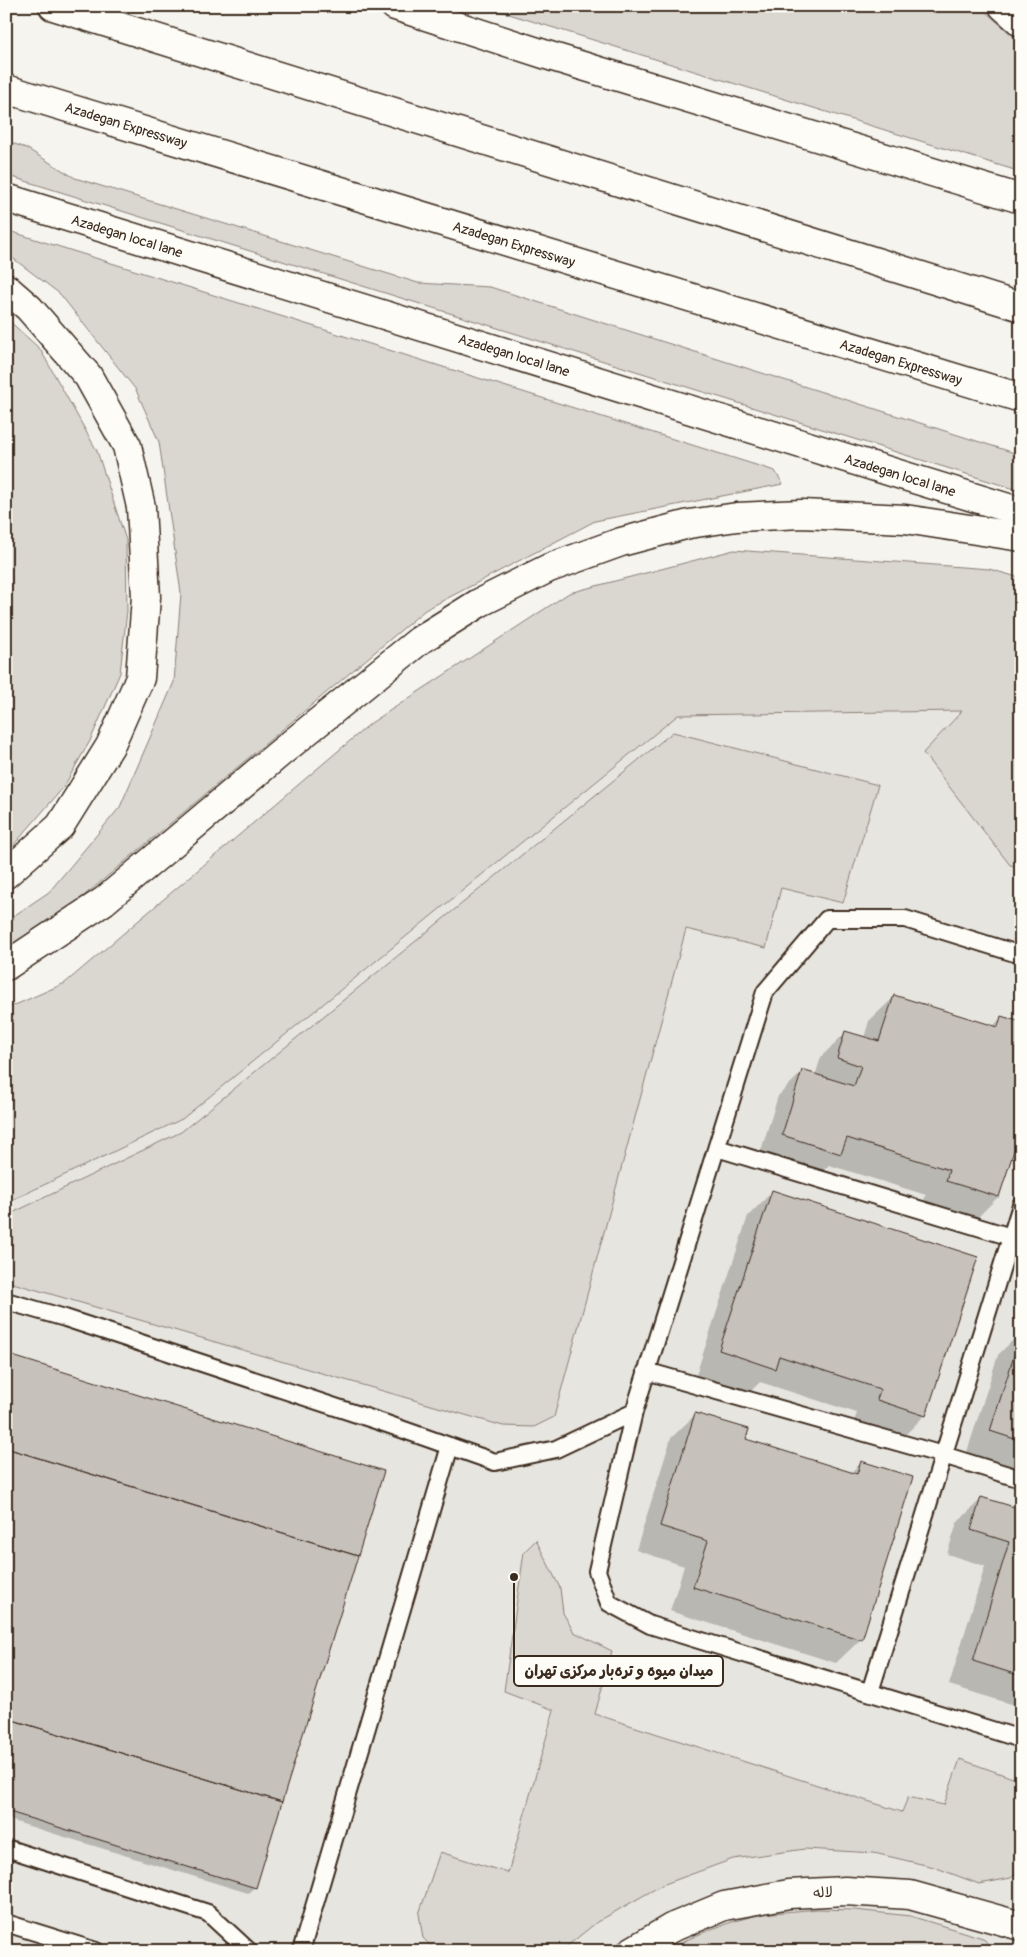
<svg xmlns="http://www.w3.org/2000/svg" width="1027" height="1957" viewBox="0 0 1027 1957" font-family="Pangolin,'Playpen Sans Arabic',sans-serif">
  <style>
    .built { fill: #e7e5df }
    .green { fill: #dad6d0; stroke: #8a8077 }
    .shadow { fill: #0003 }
    .building { fill: #c7c1bb; stroke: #3b2a1e }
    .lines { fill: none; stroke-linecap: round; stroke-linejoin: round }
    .lane-casing { stroke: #3b2a1e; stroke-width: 20 }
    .secondary-casing { stroke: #3b2a1e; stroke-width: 31 }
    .primary-casing { stroke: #3b2a1e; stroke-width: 31 }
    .highway-casing { stroke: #3b2a1e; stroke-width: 31 }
    .lane { stroke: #fdfcf7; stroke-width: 16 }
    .secondary { stroke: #fdfcf7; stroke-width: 28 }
    .primary { stroke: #fdfcf7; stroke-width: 28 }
    .highway { stroke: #fdfcf7; stroke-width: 28 }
    .labels { text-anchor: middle; stroke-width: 4; stroke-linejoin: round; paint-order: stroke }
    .street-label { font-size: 14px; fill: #3b2a1e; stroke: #fdfcf7 }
    .leader { fill: none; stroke: #3b2a1e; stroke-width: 2 }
    .callout-dot { fill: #3b2a1e; stroke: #fdfcf7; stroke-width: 2 }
    .callout { fill: #fdfcf7; stroke: #3b2a1e; stroke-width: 2 }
    .callout-label { font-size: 15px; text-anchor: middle; font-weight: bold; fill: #3b2a1e }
  </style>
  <rect width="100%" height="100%" fill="#f5f4ee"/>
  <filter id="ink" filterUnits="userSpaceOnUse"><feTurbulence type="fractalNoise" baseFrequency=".02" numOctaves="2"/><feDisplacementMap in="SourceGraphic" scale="10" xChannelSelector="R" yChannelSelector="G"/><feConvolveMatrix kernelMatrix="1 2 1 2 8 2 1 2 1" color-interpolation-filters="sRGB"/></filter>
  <g filter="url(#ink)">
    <path class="built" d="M962,711L1021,740V1951H6V1203L182,1119L678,715Z"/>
    <path class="green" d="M483,6H979L1021,43V172Z
      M6,141L26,148L75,178L418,283L490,287L1021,455V491L6,175Z
      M6,230L775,471L783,484L595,521L425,610L54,921L6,948V921L49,892L120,807L174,682L181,593L159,442L136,390L60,294L6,253Z
      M6,318L40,349L97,451L126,540L127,611L120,673L90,741L63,788L6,854Z
      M734,550L989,569L1021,578V868L1010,865L923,753L962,711L678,715L182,1119L6,1203V1009L65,983L371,723L569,593Z
      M673,732L878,785L843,903L781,888L766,948L686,929L554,1417L534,1427L503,1426L6,1281V1216L181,1132Z
      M536,1540L560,1588L563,1613L574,1632L612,1651L595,1714L902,1812L908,1797L944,1805L960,1759L1021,1781V1868L1011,1878L979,1884L934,1867L874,1853L805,1849L733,1859L662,1885L597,1922L561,1951L435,1950L423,1938L419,1914L440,1852L508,1873L554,1710L504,1691L524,1552Z
      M817,1909L855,1910L910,1916L983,1938L992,1949L991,1951H863L819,1947L788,1951H667C692,1935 734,1919 764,1914C781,1912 799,1911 817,1909Z"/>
    <path class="shadow" d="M894,997L992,1027L1002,1017L1021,1125L998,1197L974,1221L922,1206L926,1195L829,1165L816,1178L758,1160L778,1096L802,1072L815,1076L821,1057L846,1032L864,1038L869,1021Z
      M772,1192L925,1415L900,1440L853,1424L857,1413L760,1382L750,1392L696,1375L748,1216Z
      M1021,1332V1472L966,1455L998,1355Z
      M6,1356L255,1887L248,1893L6,1819Z
      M696,1414L744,1440L850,1473L862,1462L861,1639L836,1663L670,1611L684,1566L636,1550L671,1438Z
      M981,1499L1021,1511V1707L949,1685L985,1566L947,1554L957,1523Z"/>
    <path class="building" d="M894,995L998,1027L1001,1016L1021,1022V1129L999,1197L946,1181L949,1170L847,1138L841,1154L782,1135L802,1070L854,1086L861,1066L837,1058L845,1031L879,1041Z
      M772,1190L978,1257L926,1416L877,1400L880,1389L779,1356L775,1369L719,1350Z
      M1021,1334V1441L990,1431Z
      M6,1354L384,1471L358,1556L6,1448Z
      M695,1413L749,1429L746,1439L857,1474L861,1461L913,1477L862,1640L693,1587L708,1541L660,1526Z
      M6,1448L358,1556L282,1802L6,1718Z
      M981,1497L1021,1509V1676L973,1661L1009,1542L971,1530Z
      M6,1718L282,1802L256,1888L6,1811Z"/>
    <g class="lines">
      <defs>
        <path id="lane" d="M1021,955L905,919H827L765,992L634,1412L597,1571L609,1603L650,1625L1021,1739
          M717,1148L1021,1240
          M6,1301L65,1318L387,1424L495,1462L556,1449L634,1412
          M646,1371L943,1455L1021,1479
          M870,1692L1021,1205
          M6,1848L208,1913L249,1951
          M6,1923L96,1951
          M301,1951L450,1446"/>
        <path id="secondary" d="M632,1951L671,1928L724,1906L789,1894L845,1891L910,1895L1021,1926"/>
        <path id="primary" d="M395,6L553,57L1021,199
          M6,198L1021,512"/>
        <path id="highway" d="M53,6L1021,307
          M1003,6L1021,22
          M6,89L1021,398
          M6,288L29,308L88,376L127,446L141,507L146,597L140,678L110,746L60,826L6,874
          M6,966L104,901L280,753L420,640L479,603L549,568L621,542L689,524L737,517L802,514L905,519L1021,537"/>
      </defs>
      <use href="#lane" class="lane-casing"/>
      <use href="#secondary" class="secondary-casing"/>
      <use href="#primary" class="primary-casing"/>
      <use href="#highway" class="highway-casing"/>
      <use href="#lane" class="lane"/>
      <use href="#secondary" class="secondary"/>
      <use href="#primary" class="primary"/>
      <use href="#highway" class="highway"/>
    </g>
  </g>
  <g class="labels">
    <g class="street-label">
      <text transform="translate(126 125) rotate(17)" y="5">Azadegan Expressway</text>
      <text transform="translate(127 236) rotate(17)" y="5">Azadegan local lane</text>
      <text transform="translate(514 244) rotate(17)" y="5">Azadegan Expressway</text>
      <text transform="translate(514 355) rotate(17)" y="5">Azadegan local lane</text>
      <text transform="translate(901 362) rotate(17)" y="5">Azadegan Expressway</text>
      <text transform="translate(900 475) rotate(17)" y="5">Azadegan local lane</text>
      <text transform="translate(823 1892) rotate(-4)" y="5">لاله</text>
    </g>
  </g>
  <path class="leader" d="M514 1577L514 1671"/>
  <circle class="callout-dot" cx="514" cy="1577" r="5"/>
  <rect class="callout" x="514" y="1656" width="209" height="30" rx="5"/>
  <g class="callout-label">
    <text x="619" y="1676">میدان میوه و تره‌بار مرکزی تهران</text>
  </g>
  <rect width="1027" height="1957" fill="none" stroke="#fdfcf7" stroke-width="25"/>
  <rect x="12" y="12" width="1002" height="1932" fill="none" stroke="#3b2a1e" stroke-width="2" filter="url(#ink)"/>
</svg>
